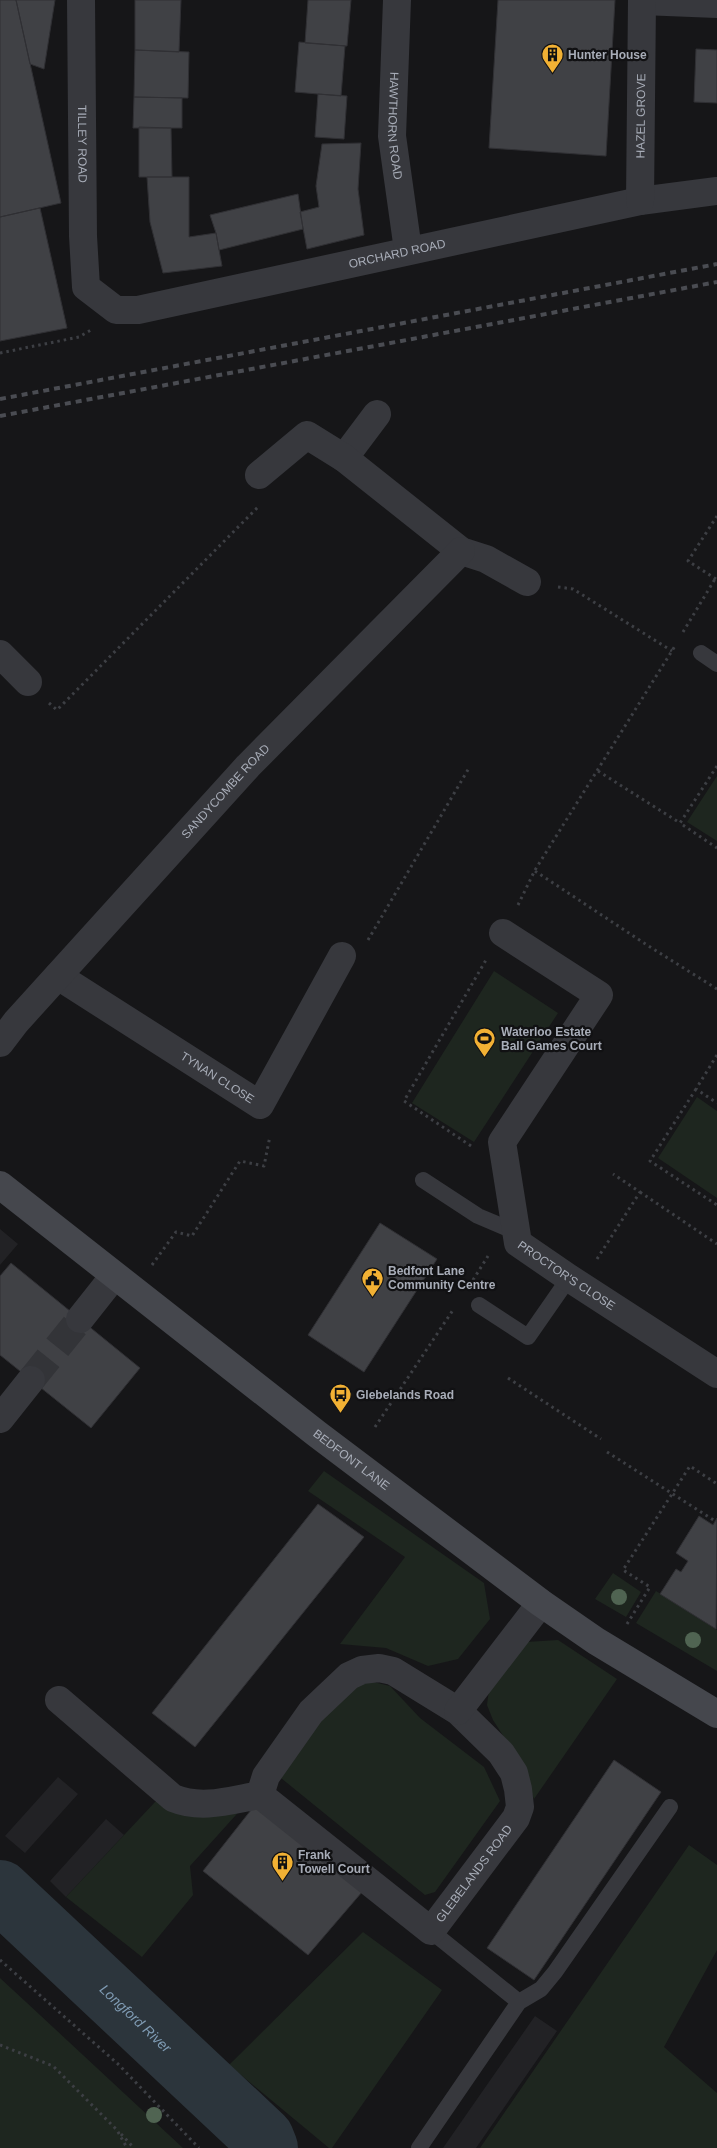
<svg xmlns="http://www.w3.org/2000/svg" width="717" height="2148" viewBox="0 0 717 2148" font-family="Helvetica,sans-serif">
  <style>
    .built { fill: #222225 }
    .green { fill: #1e261f }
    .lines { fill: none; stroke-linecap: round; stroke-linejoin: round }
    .river { stroke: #2c353c; stroke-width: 62 }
    .building { fill: #404145; stroke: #303034 }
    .minor-tunnel { stroke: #333438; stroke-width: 28; stroke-dasharray: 28 14; stroke-linecap: butt }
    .path { stroke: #3d3f44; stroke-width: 3; stroke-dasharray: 2.5 4; stroke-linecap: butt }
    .service { stroke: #37383d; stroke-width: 16 }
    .minor { stroke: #37383d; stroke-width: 28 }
    .secondary { stroke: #45474d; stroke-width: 28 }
    .rail { stroke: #4a4c52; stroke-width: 4; stroke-dasharray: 6 5; stroke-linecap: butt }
    .tree { fill: #506452 }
    .labels { text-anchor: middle; stroke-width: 4.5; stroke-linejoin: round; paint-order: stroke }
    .poi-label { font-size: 12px; font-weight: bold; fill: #a8adb8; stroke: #111113; text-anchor: start }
    .street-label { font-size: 12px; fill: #a8adb8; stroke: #111113 }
    .water-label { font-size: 14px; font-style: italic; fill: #7f9bb3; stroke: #111113 }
  </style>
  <rect width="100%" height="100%" fill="#161618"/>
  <path class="built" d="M0,1229L18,1244L0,1265Z
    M58,1777L78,1794L25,1853L5,1836Z
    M106,1819L124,1835L66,1897L50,1881Z
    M535,2016L557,2031L476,2148H443Z"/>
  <path class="green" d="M717,776V841L687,822Z
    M494,971L558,1013L474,1142L412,1103Z
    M697,1097L717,1111V1198L658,1158Z
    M324,1471L484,1583L490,1619L458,1659L428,1666L386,1648L340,1644L405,1557L308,1491Z
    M613,1573L641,1592L626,1617L595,1599Z
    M656,1591L717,1630V1671L636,1623Z
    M558,1640L617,1679L534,1799L516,1756L493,1720L487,1705L489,1690L526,1642Z
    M361,1679L390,1686L420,1718L484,1767L500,1801L435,1892L425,1895L276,1774L281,1763Z
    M253,1796L190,1866L193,1895L142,1957L66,1897L155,1802Z
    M689,1845L717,1865V1950L664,2047L717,2093V2148H480Z
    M363,1932L442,1990L332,2148H329L229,2065Z
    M0,1978L26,2002L183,2148H0Z"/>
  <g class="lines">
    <path class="river" id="s1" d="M0,1891L263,2138L267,2148"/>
  </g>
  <path class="building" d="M0,0H16L61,203L0,217Z
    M16,0H55L44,69L30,64Z
    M135,0H181L179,52L135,50Z
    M308,0H351L347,46L305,43Z
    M498,0H615L606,156L489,148Z
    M299,42L345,46L341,96L295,92Z
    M696,49L717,50V103L694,102Z
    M135,50L189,52L188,98L134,97Z
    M318,94L347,96L344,139L315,137Z
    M134,97L182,98V128H133Z
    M139,127L171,128L172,177H139Z
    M361,143L358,189L364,235L307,249L300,212L319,207L316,186L322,144Z
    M147,177H189V237L216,233L222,266L163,273L150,222Z
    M298,194L303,229L219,250L216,233L210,215Z
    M40,208L67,328L0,341V217Z
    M380,1223L437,1259L364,1372L308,1335Z
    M11,1263L140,1368L91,1428L0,1355V1276Z
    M318,1504L364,1537L195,1747L152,1713Z
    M699,1516L713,1525L717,1518L716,1629L660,1594L676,1569L681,1572L688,1561L676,1553Z
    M614,1760L661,1792L534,1980L487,1948Z
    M255,1805L362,1892L308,1955L203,1871Z"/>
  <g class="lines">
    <path class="minor-tunnel" d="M31,1380L80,1319"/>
    <path class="path" d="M0,353L79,337L91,330
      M716,579L688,561L717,516
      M558,587L573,589L672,651
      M683,632L715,579
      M49,703L57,710L258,507
      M717,766L680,823L717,848
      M598,771L680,823
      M535,871L647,945L717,989
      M518,905L535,870L675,646
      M368,940L469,768
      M717,1055L696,1089L717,1103
      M696,1089L650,1161L717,1205
      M471,1146L404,1101L486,960
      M640,1192L717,1244
      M597,1259L640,1192L613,1174
      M152,1265L176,1232L192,1236L240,1161L264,1166L270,1136
      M473,1280L488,1256
      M508,1378L601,1439
      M375,1427L453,1310
      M607,1452L715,1521
      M627,1624L650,1587L623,1570L690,1466L717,1484
      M0,1960L118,2064L199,2148
      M0,2045L53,2066L117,2130L127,2148
      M121,2134L134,2148"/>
    <path class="service" d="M701,653L717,664
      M423,1180L478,1216L516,1232
      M479,1305L528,1337L569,1278
      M519,2002L541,1989L555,1972L670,1807
      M419,2148L519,2002L431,1931"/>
    <g class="minor">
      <path id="s2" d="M81,0L83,236L86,287L116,310H138L640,201L717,191"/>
      <path id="s3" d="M397,0L392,136L408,250"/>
      <path d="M642,1L717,4"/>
      <path id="s4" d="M640,201L642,0"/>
      <path d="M344,458L377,414"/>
      <path d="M259,475L307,435L344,458L461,551L486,559L527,582"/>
      <path d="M0,654L28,682"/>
      <path id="s5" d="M503,933L599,995L502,1142L518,1243L569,1278L717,1374"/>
      <path id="s6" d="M58,976L260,1105L342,956"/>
      <path id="s7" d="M0,1043L16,1022L248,766L461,551"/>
      <path d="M80,1319L114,1276"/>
      <path d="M0,1419L31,1380"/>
      <path id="s8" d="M59,1700L173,1798C202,1810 231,1800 260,1795L431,1931L516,1818L520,1807L518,1789L514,1773L501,1753L458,1711L393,1671L379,1668L362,1670L349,1676L311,1712L266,1776L260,1795"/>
      <path d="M458,1711L541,1603"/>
    </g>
    <path class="secondary" id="s9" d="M0,1185L317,1434L541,1603L596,1641L717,1714"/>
    <path class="rail" d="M0,399L717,264
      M0,416L717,282"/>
  </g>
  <g class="tree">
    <circle cx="619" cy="1597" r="8"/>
    <circle cx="693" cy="1640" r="8"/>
    <circle cx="154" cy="2115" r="8"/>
  </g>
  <defs>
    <symbol id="building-pin" viewBox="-11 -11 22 30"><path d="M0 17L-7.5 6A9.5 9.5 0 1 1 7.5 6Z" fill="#f2b134" stroke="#111113"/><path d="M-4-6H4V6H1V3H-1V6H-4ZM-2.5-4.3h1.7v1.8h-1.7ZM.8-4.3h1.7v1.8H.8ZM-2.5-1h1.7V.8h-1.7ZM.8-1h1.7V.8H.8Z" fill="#111"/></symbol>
    <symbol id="stadium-pin" viewBox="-11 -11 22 30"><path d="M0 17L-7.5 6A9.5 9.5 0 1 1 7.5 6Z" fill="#f2b134" stroke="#111113"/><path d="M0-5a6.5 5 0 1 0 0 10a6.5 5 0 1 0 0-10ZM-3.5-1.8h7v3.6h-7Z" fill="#111"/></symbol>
    <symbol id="civic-pin" viewBox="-11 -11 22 30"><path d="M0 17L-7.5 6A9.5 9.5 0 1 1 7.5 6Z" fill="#f2b134" stroke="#111113"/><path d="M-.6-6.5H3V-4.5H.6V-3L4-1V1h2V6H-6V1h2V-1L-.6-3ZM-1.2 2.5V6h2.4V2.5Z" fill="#111"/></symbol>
    <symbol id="bus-pin" viewBox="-11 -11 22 30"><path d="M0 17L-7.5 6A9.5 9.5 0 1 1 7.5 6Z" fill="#f2b134" stroke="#111113"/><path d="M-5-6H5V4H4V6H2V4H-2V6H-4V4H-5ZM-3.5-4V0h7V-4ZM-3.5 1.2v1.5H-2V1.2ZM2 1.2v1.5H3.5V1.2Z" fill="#111"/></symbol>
  </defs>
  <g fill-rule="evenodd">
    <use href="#building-pin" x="540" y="42" width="25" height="34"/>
    <use href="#stadium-pin" x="472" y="1026" width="25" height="34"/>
    <use href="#civic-pin" x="360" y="1266" width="25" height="34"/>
    <use href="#bus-pin" x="328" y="1382" width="25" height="34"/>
    <use href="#building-pin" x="270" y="1850" width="25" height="34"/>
  </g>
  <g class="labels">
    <g class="poi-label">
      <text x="568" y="59">Hunter House</text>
      <text x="501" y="1036">Waterloo Estate<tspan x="501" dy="14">Ball Games Court</tspan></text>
      <text x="388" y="1275">Bedfont Lane<tspan x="388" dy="14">Community Centre</tspan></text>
      <text x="356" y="1399">Glebelands Road</text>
      <text x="298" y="1859">Frank<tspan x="298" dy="14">Towell Court</tspan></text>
    </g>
    <g class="street-label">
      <text dy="4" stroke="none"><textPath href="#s4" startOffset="85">HAZEL GROVE</textPath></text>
      <text dy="4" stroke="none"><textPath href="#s3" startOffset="126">HAWTHORN ROAD</textPath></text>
      <text dy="4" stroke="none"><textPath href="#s2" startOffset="144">TILLEY ROAD</textPath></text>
      <text dy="4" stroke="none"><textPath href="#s2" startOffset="612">ORCHARD ROAD</textPath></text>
      <text dy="4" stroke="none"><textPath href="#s7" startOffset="338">SANDYCOMBE ROAD</textPath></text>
      <text dy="4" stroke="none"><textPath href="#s6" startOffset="189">TYNAN CLOSE</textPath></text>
      <text dy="4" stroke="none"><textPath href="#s5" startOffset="451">PROCTOR'S CLOSE</textPath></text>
      <text dy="4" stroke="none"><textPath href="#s9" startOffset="446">BEDFONT LANE</textPath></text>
      <text dy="4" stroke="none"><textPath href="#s8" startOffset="529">GLEBELANDS ROAD</textPath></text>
    </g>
    <g class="water-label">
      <text dy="5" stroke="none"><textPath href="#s1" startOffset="186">Longford River</textPath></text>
    </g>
  </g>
</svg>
